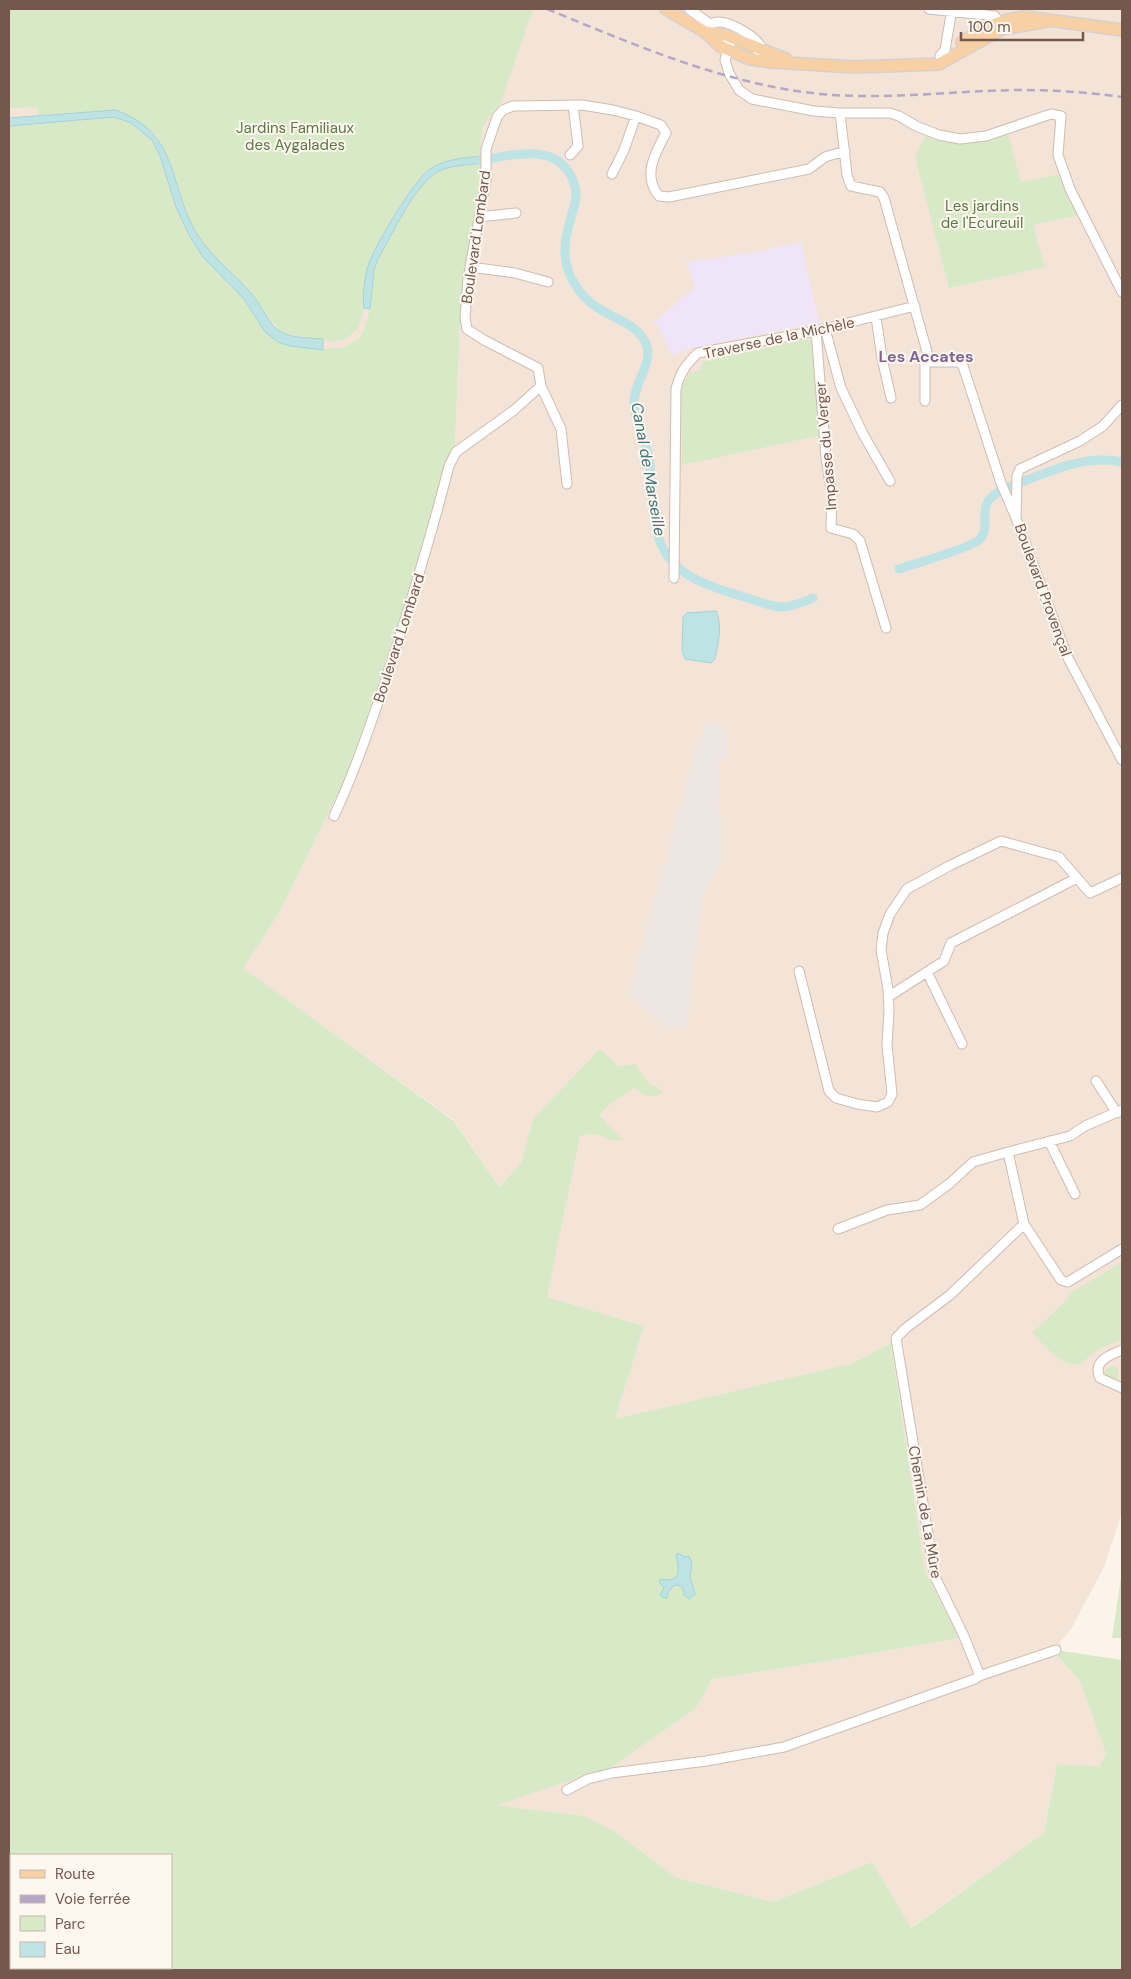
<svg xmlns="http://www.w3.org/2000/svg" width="1131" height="1979" viewBox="0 0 1131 1979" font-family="'DM Sans',sans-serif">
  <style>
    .residential { fill: #f3e4d7 }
    .industrial { fill: #ede6e2 }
    .education { fill: #f0e5f8 }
    .green { fill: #d8e9c7; fill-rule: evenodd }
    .water { fill: #bee3e5; stroke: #a4d3d6 }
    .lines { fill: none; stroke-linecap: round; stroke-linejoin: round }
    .canal { stroke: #bee3e5; stroke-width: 9 }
    .minor-casing { stroke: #cfbcb1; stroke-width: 11 }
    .major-casing { stroke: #d8d0cd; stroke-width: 14 }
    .minor { stroke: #fff; stroke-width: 9 }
    .major { stroke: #f7d1a5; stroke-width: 11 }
    .rail { stroke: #b5a7c6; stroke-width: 2.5; stroke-dasharray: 8 5; stroke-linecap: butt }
    .labels { text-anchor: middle; stroke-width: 4; stroke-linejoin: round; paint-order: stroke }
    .park-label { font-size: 15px; fill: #5a7a45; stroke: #fef7ef }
    .street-label { font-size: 15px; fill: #75584d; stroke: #fef7ef }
    .neighbourhood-label { font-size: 16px; font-weight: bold; fill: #7e6691; stroke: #fef7ef }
    .water-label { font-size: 16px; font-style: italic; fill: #417679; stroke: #fef7ef }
  </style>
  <rect width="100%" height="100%" fill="#fcf3e9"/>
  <path class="residential" d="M9,9H1122V1513L1103,1569L1071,1629L1060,1642L1062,1651L1055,1653L1080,1681L1106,1754L1099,1768L1057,1764L1044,1833L910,1928L872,1862L773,1902L675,1877L616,1832L584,1816L495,1805L612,1767L696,1708L712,1679L828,1661L959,1638L925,1572L891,1343L853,1363L615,1419L644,1326L547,1297L576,1149L533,1120L521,1163L499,1187L454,1120L242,968L279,913L349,771L401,616L450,453L455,446L461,297L483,165L428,180L417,191L378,259L374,270L370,309L365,327L359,339L344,347L323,349L256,315L244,299L228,283L182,222L160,156L152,140L122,119L114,117L35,123L9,126Z"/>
  <path class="industrial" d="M708,720L725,728L728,754L719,760L721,862L703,897L686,1027H664L632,997L630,990L698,742Z"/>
  <path class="education" d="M801,242L819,323L692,348L672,355L657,324L654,322L695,287L687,262L755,252Z"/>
  <path class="green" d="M9,9H533L501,102L488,118L482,129L480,148L481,156L450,160L438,164L402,205L370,262L364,308L358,329L344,340L329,342L323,339L291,335L280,332L252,294L211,252L199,237L189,218L165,151L156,135L115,110L38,115L37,107L9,108Z
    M114,117L131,123L152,140L160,156L176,207L189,236L228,283L244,299L265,332L322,349L344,347L359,339L365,327L370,309L374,270L378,259C392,235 414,186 437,172C450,165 468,165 483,163L461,298L455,446L450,453L401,616L349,771L279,913L243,968L454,1121L499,1187L521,1163L533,1119L600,1049L618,1066L635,1064L649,1084L658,1087L662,1093L657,1096L642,1095L639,1090L632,1088L628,1092L610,1104L599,1115L623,1140C605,1143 599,1129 580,1136L547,1297L644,1326L615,1419L853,1363L891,1343L925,1572L959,1638L828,1661L712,1679L696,1708L612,1767L497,1805L584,1816L616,1832L675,1877L773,1902L872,1862L911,1928L1044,1833L1057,1764L1099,1767L1106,1754L1080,1681L1055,1653L1062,1651L1122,1660V1970H9V126L35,123ZM11,1855H171V1968H11Z
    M926,134C958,144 977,146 1008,134L1021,182L1061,174L1079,215L1033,225L1045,267L949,288L915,157Z
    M802,340H809L813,344L822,435L682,465L681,388L690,373L700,370L702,362Z
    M1122,1262V1340C1106,1345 1093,1351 1081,1364C1058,1366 1048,1348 1032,1333L1069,1298L1067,1295Z
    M1111,1366L1118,1367V1379C1112,1379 1103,1378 1104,1371Z
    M1122,1571V1638H1112Z"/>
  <path class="water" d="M115,110C182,133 167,188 199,237C213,258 234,274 251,293C260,303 270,326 281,332C293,338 310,338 323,339V350L290,346L278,342L265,332L244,299L203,257L189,235L176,207L160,156L152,140L131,123L114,117L9,126V118Z
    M481,156L483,163C468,165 450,165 437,172C414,186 392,235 378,259L374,270L370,309L364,308C362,295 365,275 369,263C376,244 414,180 430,169C445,159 464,158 481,156Z
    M716,611C723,626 718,644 715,659L711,663L685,659L682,651L683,617L687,613Z
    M678,1553L685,1557L689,1556L692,1564L690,1577L695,1594L689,1599L684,1595C684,1589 682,1585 675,1585L668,1592L667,1598H663L660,1595L664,1588L659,1582L661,1579C682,1584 679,1568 676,1555Z"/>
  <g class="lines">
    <path class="canal" d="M480,160C511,156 555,141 572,178C576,186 577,194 575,203C569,226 560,246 568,270C572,282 581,295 591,303C607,317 640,323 647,346C652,366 633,384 634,404C635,423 646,440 649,458C654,487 650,518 661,544C675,578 713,587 744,597C756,600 768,606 781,607C792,607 803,602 813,598
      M899,569C914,564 970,548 979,540C995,524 971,506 1002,490C1039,476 1082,453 1122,462"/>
    <defs>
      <path id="minor" d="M689,9L710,24
        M929,9L995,16L999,23L997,28
        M705,32C707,28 709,24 713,23C726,18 753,35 760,45L758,51
        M725,35L730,44L725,60L729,73L739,90L752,99L762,101L814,111L840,113H890L899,116L916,126L939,135L960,139L986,136L1051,114L1061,116L1058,155L1070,189L1122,292
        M940,56L945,50L952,9
        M840,113L847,175L851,186L880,192L884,198L929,359L931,362H960L963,366L1001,483L1016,518
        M570,155L578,146L573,105
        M612,174L624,150L636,116
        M479,217L516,213
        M470,267L515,273L548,282
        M876,317L882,358L891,398
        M825,329L841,388L863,434L890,481
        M816,331L826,458L832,495L831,528L853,534L860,541L886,628
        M541,386L561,429L567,484
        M925,401V364L929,359
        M1122,405L1103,426L1080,441L1020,469L1017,476L1016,518L1067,656L1122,760
        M674,578L676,389C680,373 686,364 698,353L816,331L915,306
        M334,816C354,773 369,729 384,685C408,612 430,540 449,466L456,452L513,411L541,386L538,368L484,340L467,329L465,318L468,278L486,181V149L497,117L503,110L513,106L582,105L613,110L636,116L661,125L666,133C655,153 642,176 659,196L669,197L809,169L825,157L845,151
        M799,971L829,1091L836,1098L857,1104L877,1107L888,1102L892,1094L887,1045L889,1010L888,989L881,950L883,933L890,914L907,889L949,866L1001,841L1059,857L1090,893L1122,878
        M927,972L962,1044
        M888,997L944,961L951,943L1077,878
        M1096,1081L1117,1113
        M1049,1141L1075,1194
        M1024,1224L1061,1280L1068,1282L1122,1249
        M838,1229L887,1210L920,1205L949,1184L973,1162L1008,1152
        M1122,1350C1110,1355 1092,1361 1100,1378L1122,1388
        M979,1676L1056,1650
        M567,1790L588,1779L612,1773L706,1761L784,1747L975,1679L979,1676L978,1671L963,1634L935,1577L896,1338L906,1328L950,1295L1024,1224L1008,1152L1070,1136L1085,1126L1122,1110"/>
      <path id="major" d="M666,9L705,32L720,46L750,59L771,62L855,67L939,64L1002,29L1048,21
        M705,32L725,35L786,59
        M962,42C981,30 1003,18 1026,17L1122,30"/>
    </defs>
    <use href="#minor" class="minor-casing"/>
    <use href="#major" class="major-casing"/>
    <use href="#minor" class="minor"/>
    <use href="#major" class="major"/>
    <path class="rail" d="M547,9C635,45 724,84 820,94C886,100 951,91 1017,90C1052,90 1087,92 1122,97"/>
  </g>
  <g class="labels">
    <g class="park-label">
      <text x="295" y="133">Jardins Familiaux<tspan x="295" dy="17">des Aygalades</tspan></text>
      <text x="982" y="211">Les jardins<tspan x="982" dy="17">de l'Ecureuil</tspan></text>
    </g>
    <g class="street-label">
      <text transform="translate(476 237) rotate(-82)" y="5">Boulevard Lombard</text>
      <text transform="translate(779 338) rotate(-12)" y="5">Traverse de la Michèle</text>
      <text transform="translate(826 446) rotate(-95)" y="5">Impasse du Verger</text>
      <text transform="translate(1043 590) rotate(70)" y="5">Boulevard Provençal</text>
      <text transform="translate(399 638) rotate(-72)" y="5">Boulevard Lombard</text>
      <text transform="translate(925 1512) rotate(80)" y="5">Chemin de La Mûre</text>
    </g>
    <g class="neighbourhood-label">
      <text x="926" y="362">Les Accates</text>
    </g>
    <g class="water-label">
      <text transform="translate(649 469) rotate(80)" y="6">Canal de Marseille</text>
    </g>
  </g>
  <rect width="1131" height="1979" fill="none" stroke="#75584d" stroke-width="20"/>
  <rect x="10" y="1854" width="162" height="115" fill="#fef7ef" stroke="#c7b7ae"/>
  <rect x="20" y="1870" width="25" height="8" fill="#f7d1a5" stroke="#c7b7ae"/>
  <text x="55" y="1879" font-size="15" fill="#75584d">Route</text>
  <rect x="20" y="1895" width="25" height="8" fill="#b5a7c6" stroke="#c7b7ae"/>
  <text x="55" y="1904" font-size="15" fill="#75584d">Voie ferrée</text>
  <rect x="20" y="1916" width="25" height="15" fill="#d8e9c7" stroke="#c7b7ae"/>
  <text x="55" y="1929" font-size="15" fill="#75584d">Parc</text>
  <rect x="20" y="1942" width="25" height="15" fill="#bee3e5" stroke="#c7b7ae"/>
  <text x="55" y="1954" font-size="15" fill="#75584d">Eau</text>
  <path d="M961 32v8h122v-8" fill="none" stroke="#75584d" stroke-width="2.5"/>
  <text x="968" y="32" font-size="15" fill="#75584d" stroke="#fef7ef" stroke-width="4" paint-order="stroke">100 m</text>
</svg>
